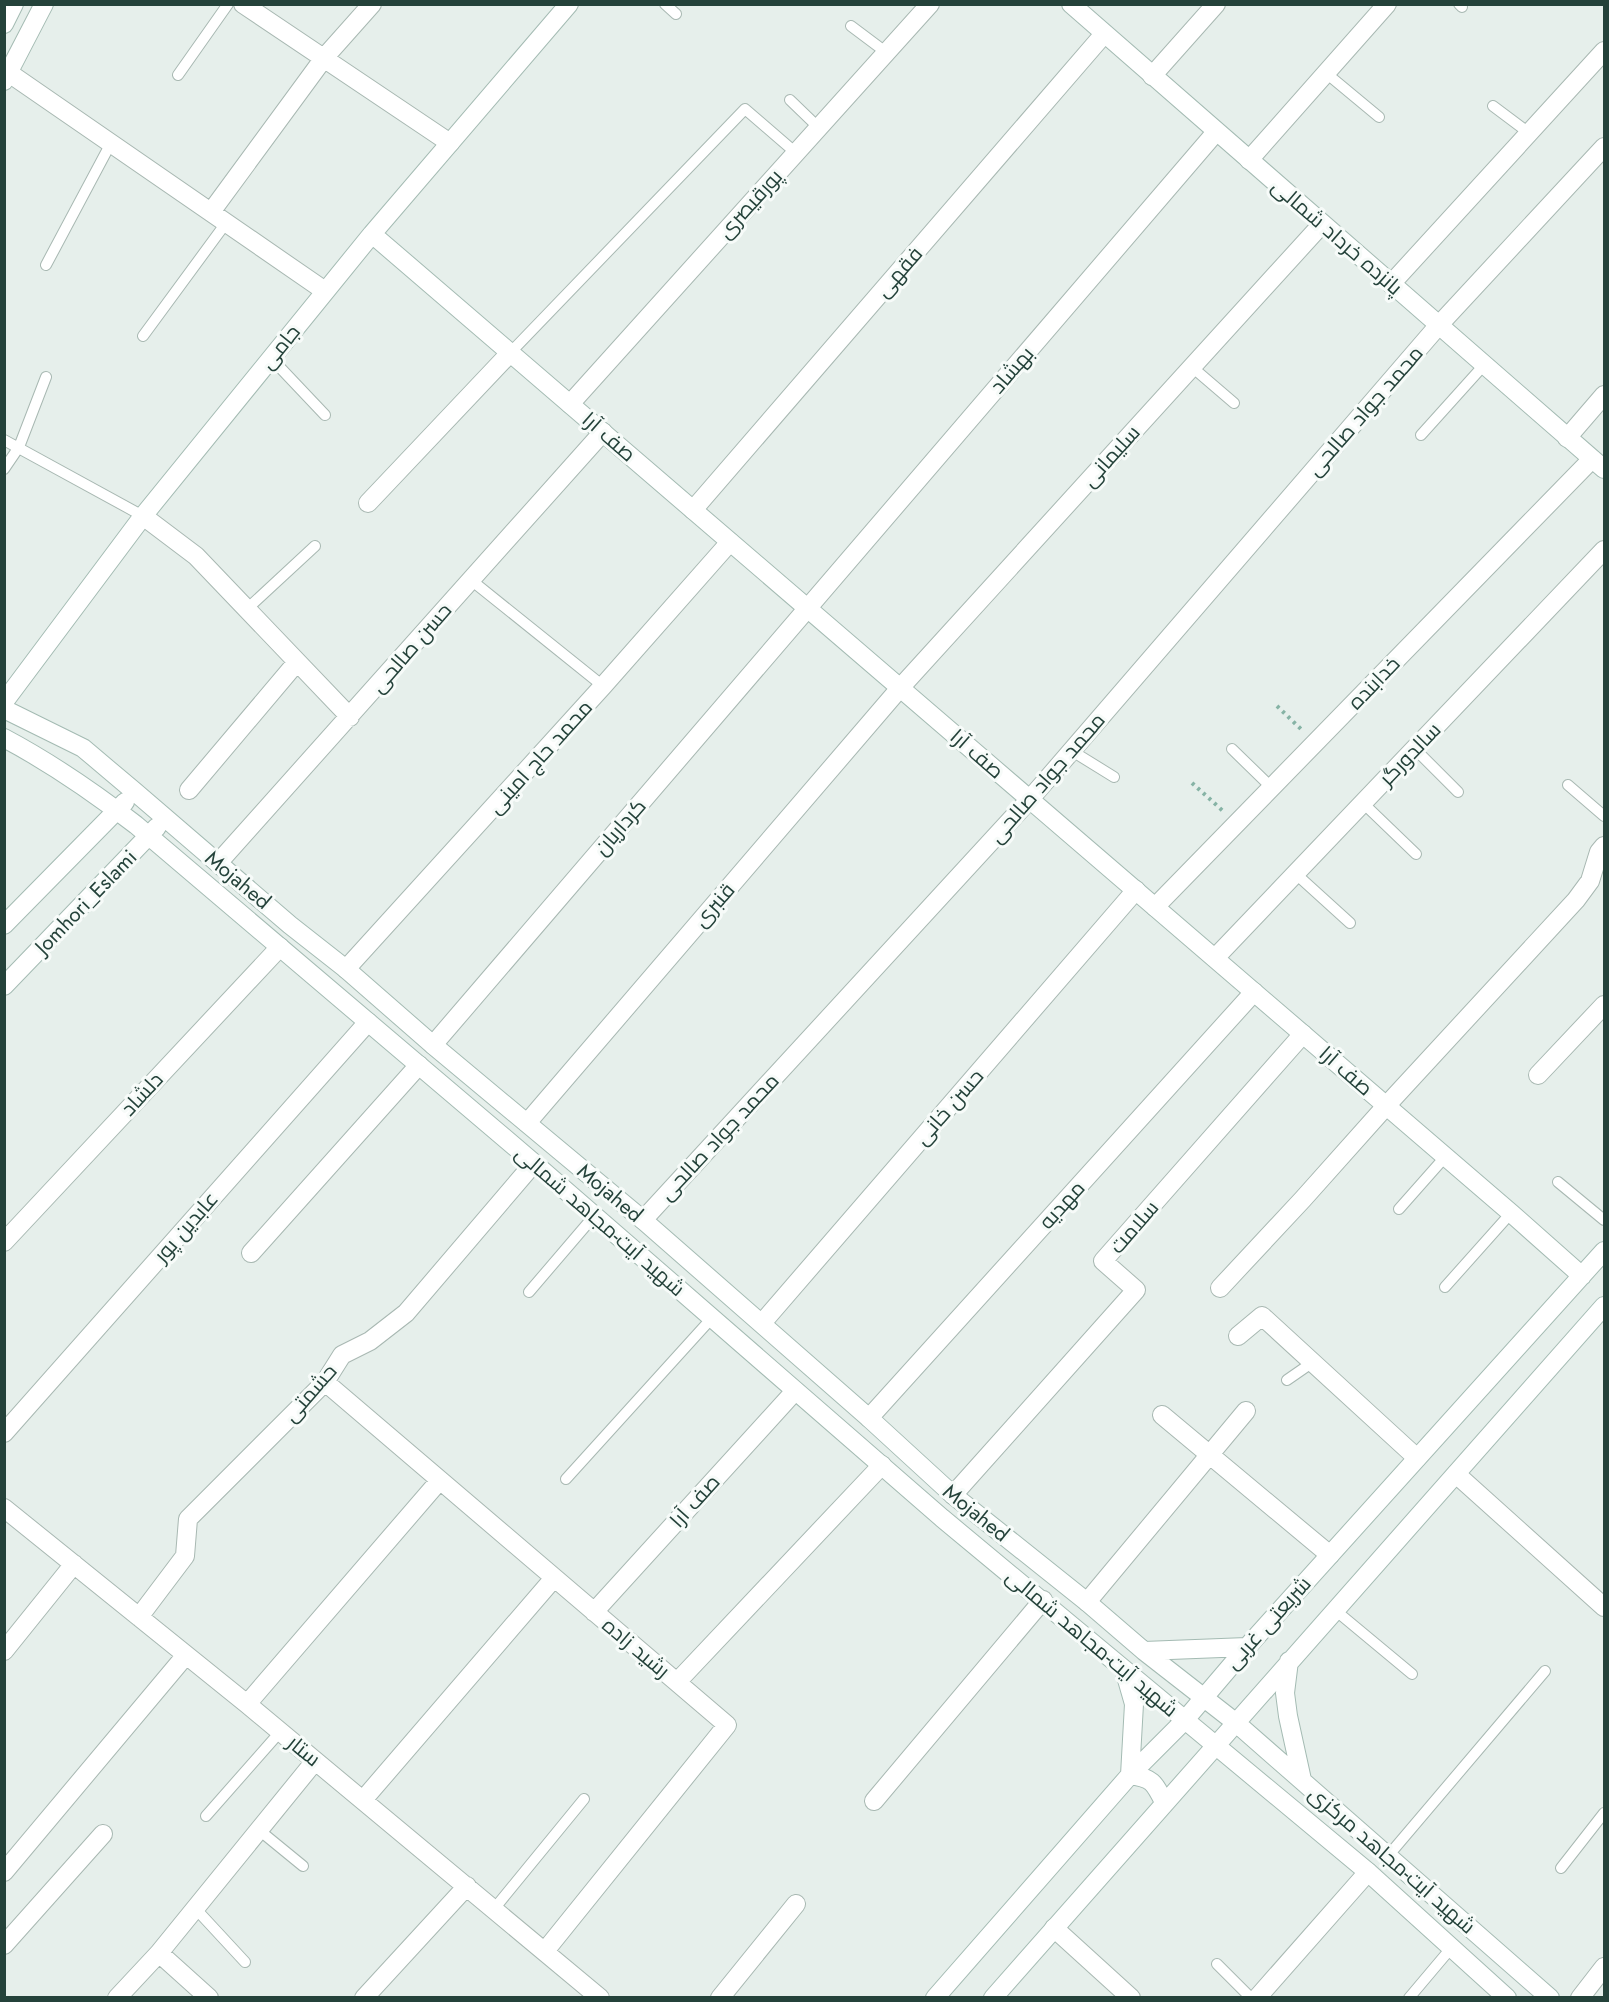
<svg xmlns="http://www.w3.org/2000/svg" width="1609" height="2002" viewBox="0 0 1609 2002" font-family="Jost,Cairo,sans-serif">
  <style>
    .lines { fill: none; stroke-linecap: round; stroke-linejoin: round }
    .lane-casing { stroke: #a8b8b2; stroke-width: 12 }
    .street-casing { stroke: #a8b8b2; stroke-width: 20 }
    .secondary-casing { stroke: #a4bbb3; stroke-width: 20 }
    .path { stroke: #86b3a5; stroke-width: 4; stroke-dasharray: 3 4.5; stroke-linecap: butt }
    .lane { stroke: #fff; stroke-width: 10 }
    .street { stroke: #fff; stroke-width: 18 }
    .secondary { stroke: #fff; stroke-width: 18 }
    .labels { text-anchor: middle; stroke-width: 6; stroke-linejoin: round; paint-order: stroke }
    .street-label { font-size: 21px; fill: #24423a; stroke: #f7fbf9 }
  </style>
  <rect width="100%" height="100%" fill="#e6efeb"/>
  <g class="lines">
    <defs>
      <path id="lane" d="M665,4L676,14
        M1459,4L1462,7
        M851,26L887,53
        M1326,73L1379,117
        M178,75L228,4
        M790,100L819,128
        M1493,106L1529,133
        M46,265L111,143
        M143,336L226,223
        M510,353L745,109L796,153
        M271,358L325,415
        M1192,367L1234,403
        M1421,435L1484,365
        M4,440L143,516
        M4,469L19,447L46,377
        M471,580L603,686
        M247,609L315,546
        M1232,749L1272,788
        M1415,749L1458,792
        M1072,751L1114,777
        M1568,785L1604,816
        M1363,803L1416,854
        M1296,874L1350,923
        M1558,1182L1604,1220
        M1399,1209L1445,1157
        M1445,1287L1511,1213
        M529,1292L594,1216
        M1287,1380L1313,1362
        M566,1479L711,1319
        M1335,1610L1412,1674
        M206,1816L280,1732
        M259,1830L303,1866
        M1388,1856L1545,1671
        M1561,1868L1604,1813
        M195,1908L245,1962
        M494,1909L584,1799
        M1217,1964L1251,1998
        M1409,1998L1452,1947"/>
      <path id="street" d="M243,4L450,143
        M9,73L325,291
        M1152,76L1216,4
        M1249,160L1387,4
        M211,212L324,58L372,4
        M1391,284L1604,51
        M570,404L930,4
        M1567,438L1604,395
        M368,503L510,353
        M693,510L1104,34
        M143,516L196,556L350,717
        M189,790L297,662
        M218,863L603,432
        M1155,907L1592,459
        M1215,958L1604,550
        M346,969L603,686L730,542
        M433,1045L1216,132
        M1538,1075L1604,1005
        M527,1123L900,688L1322,224
        M643,1220L1030,799L1438,326L1604,147
        M4,1242L280,947
        M251,1253L419,1065
        M1220,1288L1303,1199L1386,1106L1576,900L1590,881L1599,852L1604,846
        M762,1323L1136,890
        M1238,1336L1262,1316L1417,1458
        M325,1382L727,1725L545,1951
        M1162,1415L1330,1555
        M869,1418L1254,992
        M4,1433L368,1022
        M1456,1474L1604,1607
        M953,1495L1136,1290L1103,1261L1303,1034
        M4,1508L247,1704L600,1998
        M1087,1602L1246,1411
        M594,1612L795,1391
        M139,1617L185,1556L188,1519L325,1382L342,1355L370,1341L406,1313L534,1163
        M4,1651L74,1564
        M677,1682L882,1465
        M247,1704L440,1480
        M363,1800L554,1578
        M874,1801L1043,1600
        M4,1872L186,1655
        M1054,1928L1131,1998
        M4,1945L103,1834
        M159,1953L209,1998
        M117,1998L159,1953L315,1761
        M364,1998L467,1886
        M720,1998L796,1904
        M1257,1998L1368,1872
        M1580,1998L1604,1967"/>
      <path id="secondary" d="M1071,4L1604,469
        M4,24L14,4
        M4,81L44,4
        M372,234L1511,1213L1582,1276
        M4,702L143,516L372,234L569,4
        M4,709L83,748L134,791L290,925L346,969L433,1045L643,1220L869,1418L953,1495L1087,1602L1144,1651L1235,1722L1550,1998
        M4,738C53,764 92,791 136,825L534,1163L942,1518L1368,1872L1507,1998
        M4,925L125,802
        M4,986L157,827
        M1144,1651L1247,1647
        M1289,1661L1285,1693L1288,1716L1302,1780
        M1124,1669L1134,1704L1130,1775C1152,1778 1154,1782 1164,1802
        M935,1998L1130,1775L1184,1721L1247,1647L1604,1251
        M993,1998L1604,1306"/>
    </defs>
    <use href="#lane" class="lane-casing"/>
    <use href="#street" class="street-casing"/>
    <use href="#secondary" class="secondary-casing"/>
    <path class="path" d="M1277,706L1304,732
      M1192,783L1223,811"/>
    <use href="#lane" class="lane"/>
    <use href="#street" class="street"/>
    <use href="#secondary" class="secondary"/>
  </g>
  <g class="labels">
    <g class="street-label">
      <text transform="translate(750 204) rotate(-48)" y="7">پورقیصری</text>
      <text transform="translate(1337 237) rotate(41)" y="7">پانزده خرداد شمالی</text>
      <text transform="translate(899 272) rotate(-49)" y="7">فقهی</text>
      <text transform="translate(280 347) rotate(-51)" y="7">جامی</text>
      <text transform="translate(1012 370) rotate(-49)" y="7">بهشاد</text>
      <text transform="translate(1365 411) rotate(-49)" y="7">محمد جواد صالحی</text>
      <text transform="translate(609 437) rotate(41)" y="7">صف آرا</text>
      <text transform="translate(1111 456) rotate(-48)" y="7">سلیمانی</text>
      <text transform="translate(411 648) rotate(-49)" y="7">حسن صالحی</text>
      <text transform="translate(1374 683) rotate(-46)" y="7">خدابنده</text>
      <text transform="translate(977 754) rotate(41)" y="7">صف آرا</text>
      <text transform="translate(1410 754) rotate(-46)" y="7">سالدورگر</text>
      <text transform="translate(540 757) rotate(-48)" y="7">محمد حاج امینی</text>
      <text transform="translate(1047 778) rotate(-49)" y="7">محمد جواد صالحی</text>
      <text transform="translate(620 827) rotate(-49)" y="7">کرداریان</text>
      <text transform="translate(238 880) rotate(40)" y="7">Mojahed</text>
      <text transform="translate(86 902) rotate(-46)" y="7">Jomhori_Eslami</text>
      <text transform="translate(714 905) rotate(-49)" y="7">قنبری</text>
      <text transform="translate(1346 1071) rotate(41)" y="7">صف آرا</text>
      <text transform="translate(142 1094) rotate(-47)" y="7">دلشاد</text>
      <text transform="translate(949 1107) rotate(-49)" y="7">حسن خانی</text>
      <text transform="translate(719 1137) rotate(-47)" y="7">محمد جواد صالحی</text>
      <text transform="translate(610 1193) rotate(40)" y="7">Mojahed</text>
      <text transform="translate(1062 1205) rotate(-48)" y="7">مهدیه</text>
      <text transform="translate(600 1221) rotate(41)" y="7">شهید آیت-مجاهد شمالی</text>
      <text transform="translate(186 1227) rotate(-49)" y="7">عابدین پور</text>
      <text transform="translate(1134 1227) rotate(-49)" y="7">سلامت</text>
      <text transform="translate(310 1393) rotate(-49)" y="7">حشمتی</text>
      <text transform="translate(695 1501) rotate(-48)" y="7">صف آرا</text>
      <text transform="translate(976 1513) rotate(39)" y="7">Mojahed</text>
      <text transform="translate(1268 1623) rotate(-48)" y="7">شریعتی غربی</text>
      <text transform="translate(1092 1643) rotate(40)" y="7">شهید آیت-مجاهد شمالی</text>
      <text transform="translate(636 1648) rotate(40)" y="7">رشید زاده</text>
      <text transform="translate(304 1751) rotate(39)" y="7">ستار</text>
      <text transform="translate(1392 1860) rotate(41)" y="7">شهید آیت-مجاهد مرکزی</text>
    </g>
  </g>
  <rect width="1609" height="2002" fill="none" stroke="#24423a" stroke-width="12"/>
</svg>
